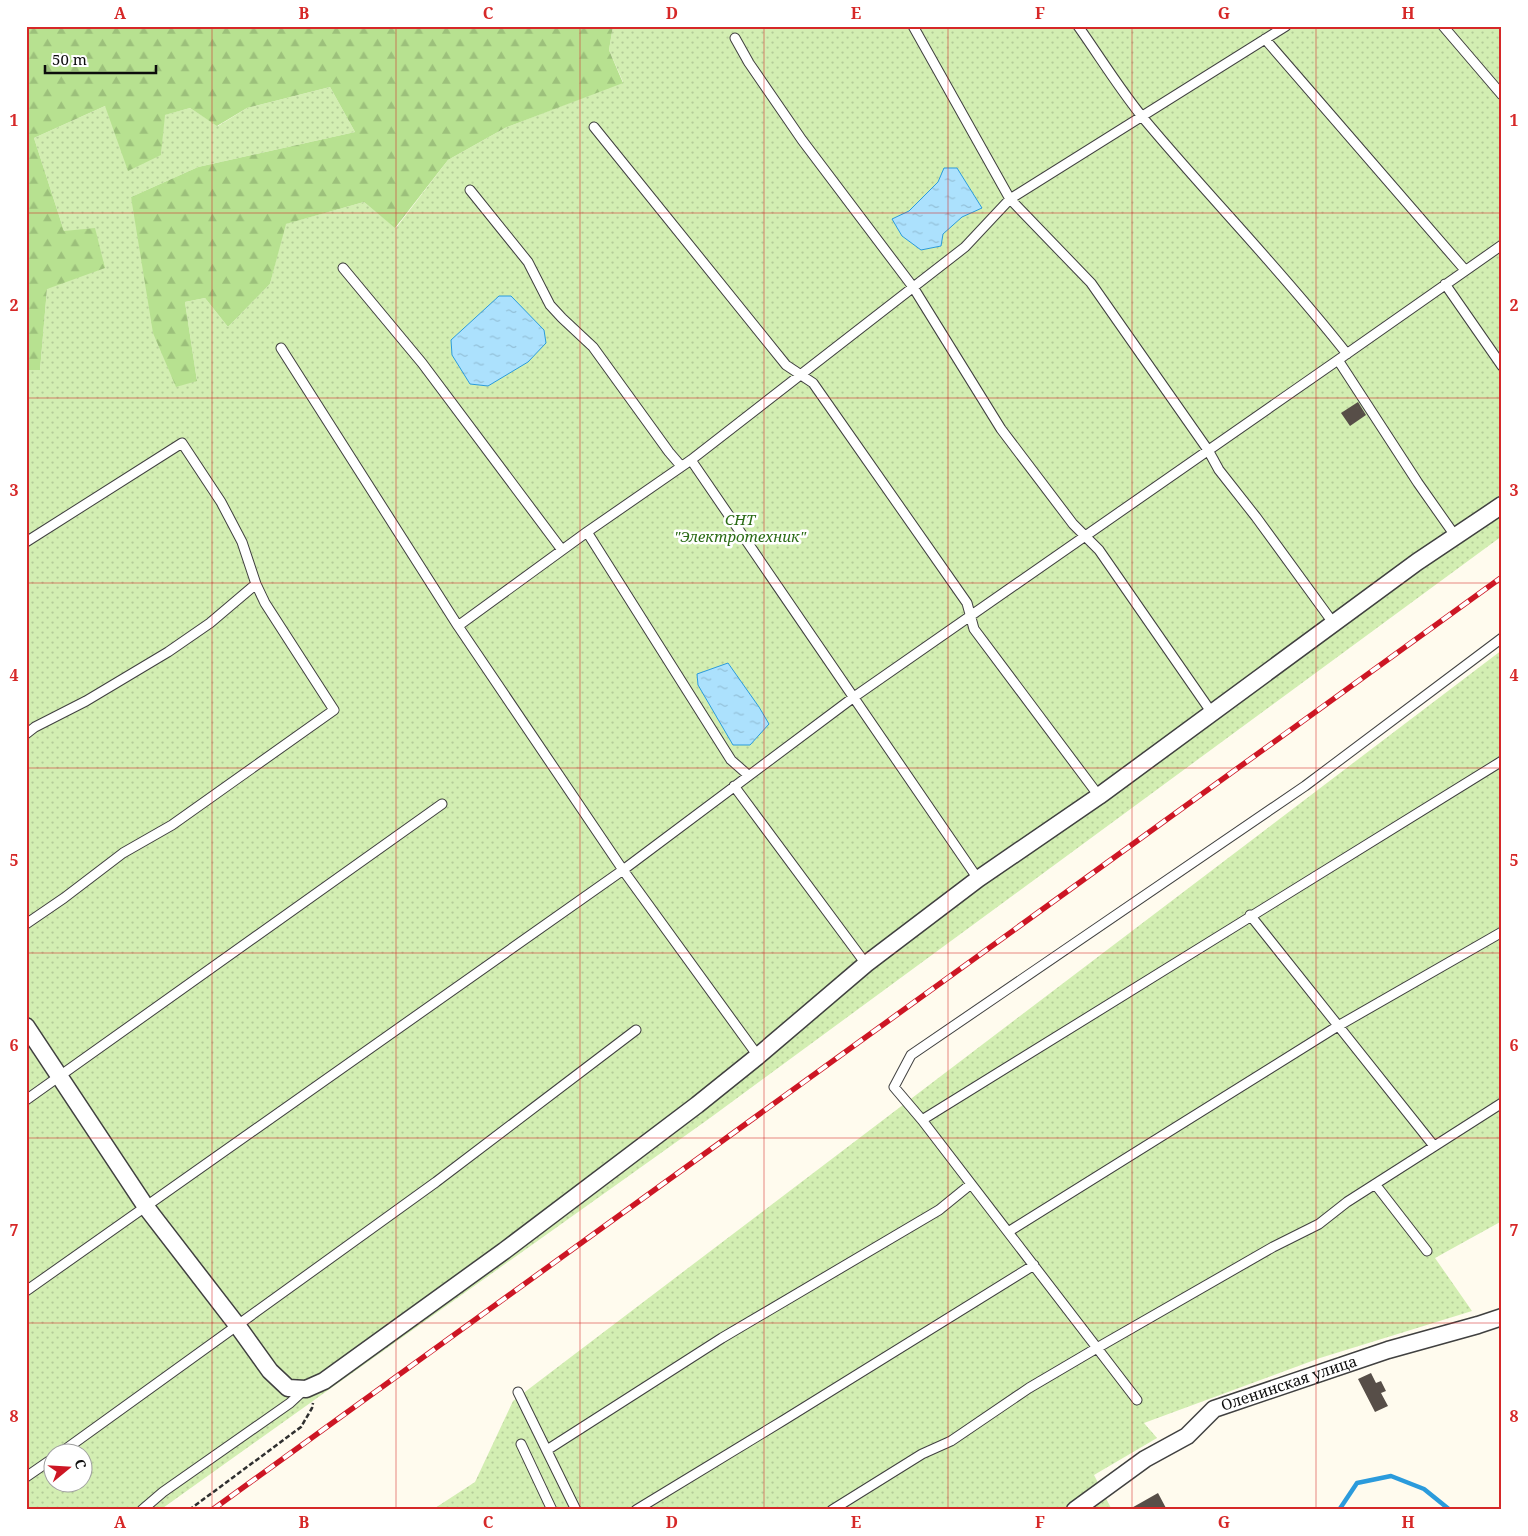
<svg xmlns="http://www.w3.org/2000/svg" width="1528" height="1536" viewBox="0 0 1528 1536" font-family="'Noto Serif',serif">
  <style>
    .grass { fill: url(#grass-dots); fill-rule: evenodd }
    .forest { fill: url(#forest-firs) }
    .water { fill: url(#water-ripples); stroke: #2b9bdc }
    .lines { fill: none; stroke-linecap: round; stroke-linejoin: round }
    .stream { stroke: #2b9bdc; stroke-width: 4.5 }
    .building { fill: #574e48 }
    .service-casing { stroke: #404040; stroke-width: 11 }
    .minor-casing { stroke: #404040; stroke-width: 19 }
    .path { stroke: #2f2f2f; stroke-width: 2.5; stroke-dasharray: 5 2.5; stroke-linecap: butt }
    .service { stroke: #fff; stroke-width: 9 }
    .minor { stroke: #fff; stroke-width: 16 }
    .rail-casing { stroke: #cd1624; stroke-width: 5.5 }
    .rail { stroke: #fff; stroke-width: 4; stroke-dasharray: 11; stroke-linecap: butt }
    .grid { fill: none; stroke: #d62828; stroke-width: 1; stroke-opacity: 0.55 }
    .labels { text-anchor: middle; stroke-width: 5; stroke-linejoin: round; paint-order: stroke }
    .park-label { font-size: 15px; font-style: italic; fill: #2b6c16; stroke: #fff }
    .street-label { font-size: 15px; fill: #0d0d0d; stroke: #fff }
    .neatline { fill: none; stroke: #d62828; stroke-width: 2 }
    .grid-label { font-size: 16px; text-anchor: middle; font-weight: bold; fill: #d62828 }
  </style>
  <defs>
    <pattern id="grass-dots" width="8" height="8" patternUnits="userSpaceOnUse" patternTransform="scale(1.25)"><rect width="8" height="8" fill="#d3eeb2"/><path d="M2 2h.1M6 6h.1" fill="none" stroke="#b4cb98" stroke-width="1.8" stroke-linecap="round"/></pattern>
    <pattern id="forest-firs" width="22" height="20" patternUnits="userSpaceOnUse" patternTransform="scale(1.25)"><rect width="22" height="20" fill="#b7e190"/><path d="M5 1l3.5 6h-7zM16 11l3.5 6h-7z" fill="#9cc07b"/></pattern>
    <pattern id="water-ripples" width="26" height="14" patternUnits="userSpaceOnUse" patternTransform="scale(1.25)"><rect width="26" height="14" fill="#ace1fd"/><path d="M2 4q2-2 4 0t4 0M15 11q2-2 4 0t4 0" fill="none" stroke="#93c0d8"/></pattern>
  </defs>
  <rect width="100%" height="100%" fill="#fffbee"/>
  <path class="grass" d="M613,26H1502V536L710,1118L160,1510H26V370H40L47,289L64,231L34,138L105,106L161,155L164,115L190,108L218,126L247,108L330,87L355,132L198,167L131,197L197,381L185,302L205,298L228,327L270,284L285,224L364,202L396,228L448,160L505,128L623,82L609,50ZM52,1454H82V1484H52Z
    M1502,650V1221L1435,1258L1472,1311L1320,1358L1144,1423L1157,1438L1094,1475L1112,1510H432L475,1482L513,1401Z"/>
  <path class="forest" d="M26,26H613L609,50L623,83L505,128L448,160L395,228L364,202L286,224L270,284L228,327L205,298L185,302L197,381L176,387L153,333L131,197L198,167L355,132L330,87L247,108L217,126L190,108L165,115L161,155L128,171L105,106L34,138L64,231L95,228L105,268L47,289L40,370H26Z"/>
  <path class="water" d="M944,168H957L982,208L962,217L943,234L941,246L921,250L902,236L892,219L909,211L938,182Z
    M499,296H511L544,330L546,343L528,362L488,386L470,384L452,355L451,340Z
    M728,663L759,707L769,724L750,745H733L698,685L697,674Z"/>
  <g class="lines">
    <path class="stream" d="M1339,1510L1357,1483L1391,1476L1424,1489L1450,1510"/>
  </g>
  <path class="building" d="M1358,402L1366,415L1350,426L1341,413Z
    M1371,1373L1376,1383L1381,1381L1386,1391L1381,1393L1388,1406L1375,1412L1358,1379Z
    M1158,1493L1167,1510H1128Z"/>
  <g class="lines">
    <defs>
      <path id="service" d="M913,26L1010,199L1091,283L1208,450L1219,470L1256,517L1334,624
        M1078,26C1100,57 1120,90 1144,119C1210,198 1283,272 1347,354
        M1443,26L1502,95
        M735,38L749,63L802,140L913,287L1001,429L1073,524L1099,550L1212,713
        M1265,39L1465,270
        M594,127L786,365L813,383L967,603L974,629L1099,796
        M470,190L528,262L550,305L562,318L593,347L669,452L681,466
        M343,268L422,363L562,550
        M1445,284L1502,366
        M281,348L458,626L623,870L758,1056
        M1338,360L1418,483L1456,537
        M691,460L978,879
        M587,532L731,760L748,775
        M26,542L182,443L221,502L242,542L256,584L265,603L334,710L172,825L123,853L64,898L26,924
        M458,626L587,532L691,460L965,247L1010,199L1286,26
        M26,734L35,727L86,701L168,652L210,623L256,584
        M734,786L866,964
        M1250,915L1434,1146
        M26,1100L442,804
        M922,1120L1502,761
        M1375,1184L1427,1251
        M1008,1232L1338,1026L1502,932
        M26,1291L623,870L854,697L1338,360L1502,245
        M518,1392L576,1510
        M1137,1400L922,1120L894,1087L911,1055L1305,786L1502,638
        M521,1444L552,1510
        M547,1450L722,1338L939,1210L971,1184
        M59,1454L436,1182L636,1030
        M26,1477L52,1459
        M142,1510L163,1492L290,1403L305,1389
        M636,1510L784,1420L1034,1265
        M832,1510L922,1454L951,1441L1029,1388L1097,1348L1273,1247L1319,1224L1347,1202L1502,1103"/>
      <g id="minor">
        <path d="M26,1026L146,1207L237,1325L270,1371L288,1388L306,1389L324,1381L504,1251L697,1105L758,1056L866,964L978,879L1099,796L1417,562L1502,505"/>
        <path id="s1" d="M1075,1510L1145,1459L1187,1436L1214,1409L1388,1350L1478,1325L1502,1317"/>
      </g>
    </defs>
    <use href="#service" class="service-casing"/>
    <use href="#minor" class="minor-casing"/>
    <path class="path" d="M189,1510L301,1427L312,1408L313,1403"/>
    <use href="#service" class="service"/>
    <use href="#minor" class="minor"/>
    <defs>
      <path id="rail" d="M212,1510L1502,577"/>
    </defs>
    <use href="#rail" class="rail-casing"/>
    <use href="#rail" class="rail"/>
  </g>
  <path class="grid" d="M212,26V1510M396,26V1510M580,26V1510M764,26V1510M948,26V1510M1132,26V1510M1316,26V1510M26,213H1502M26,398H1502M26,583H1502M26,768H1502M26,953H1502M26,1138H1502M26,1323H1502"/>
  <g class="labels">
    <g class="park-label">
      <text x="740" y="525">СНТ<tspan x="740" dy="17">"Электротехник"</tspan></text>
    </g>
    <g class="street-label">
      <text dy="5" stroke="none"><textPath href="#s1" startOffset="252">Оленинская улица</textPath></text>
    </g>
  </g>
  <rect width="1528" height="1536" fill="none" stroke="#ffffff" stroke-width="55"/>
  <g transform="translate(68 1468) rotate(72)"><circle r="24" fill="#ffffff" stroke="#9e9e9e"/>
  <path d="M0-4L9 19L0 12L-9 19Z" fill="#cd1624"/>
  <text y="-8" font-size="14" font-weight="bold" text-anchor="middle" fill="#0d0d0d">С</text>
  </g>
  <path d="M45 65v8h111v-8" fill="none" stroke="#0d0d0d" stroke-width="2.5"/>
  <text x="52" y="65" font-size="15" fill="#0d0d0d" stroke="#ffffff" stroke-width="4" paint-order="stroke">50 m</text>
  <rect x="28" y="28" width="1472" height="1480" class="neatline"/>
  <g class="grid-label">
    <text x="120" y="19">A</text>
    <text x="304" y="19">B</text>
    <text x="488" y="19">C</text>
    <text x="672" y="19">D</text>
    <text x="856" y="19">E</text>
    <text x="1040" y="19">F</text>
    <text x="1224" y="19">G</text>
    <text x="1408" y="19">H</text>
    <text x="14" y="126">1</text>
    <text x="1514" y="126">1</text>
    <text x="14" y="311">2</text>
    <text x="1514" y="311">2</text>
    <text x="14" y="496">3</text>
    <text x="1514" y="496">3</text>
    <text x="14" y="681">4</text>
    <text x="1514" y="681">4</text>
    <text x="14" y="866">5</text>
    <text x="1514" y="866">5</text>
    <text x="14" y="1051">6</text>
    <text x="1514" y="1051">6</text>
    <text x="14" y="1236">7</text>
    <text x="1514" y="1236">7</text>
    <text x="14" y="1422">8</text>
    <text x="1514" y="1422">8</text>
    <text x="120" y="1528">A</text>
    <text x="304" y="1528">B</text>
    <text x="488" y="1528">C</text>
    <text x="672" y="1528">D</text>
    <text x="856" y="1528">E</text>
    <text x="1040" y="1528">F</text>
    <text x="1224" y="1528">G</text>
    <text x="1408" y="1528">H</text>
  </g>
</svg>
